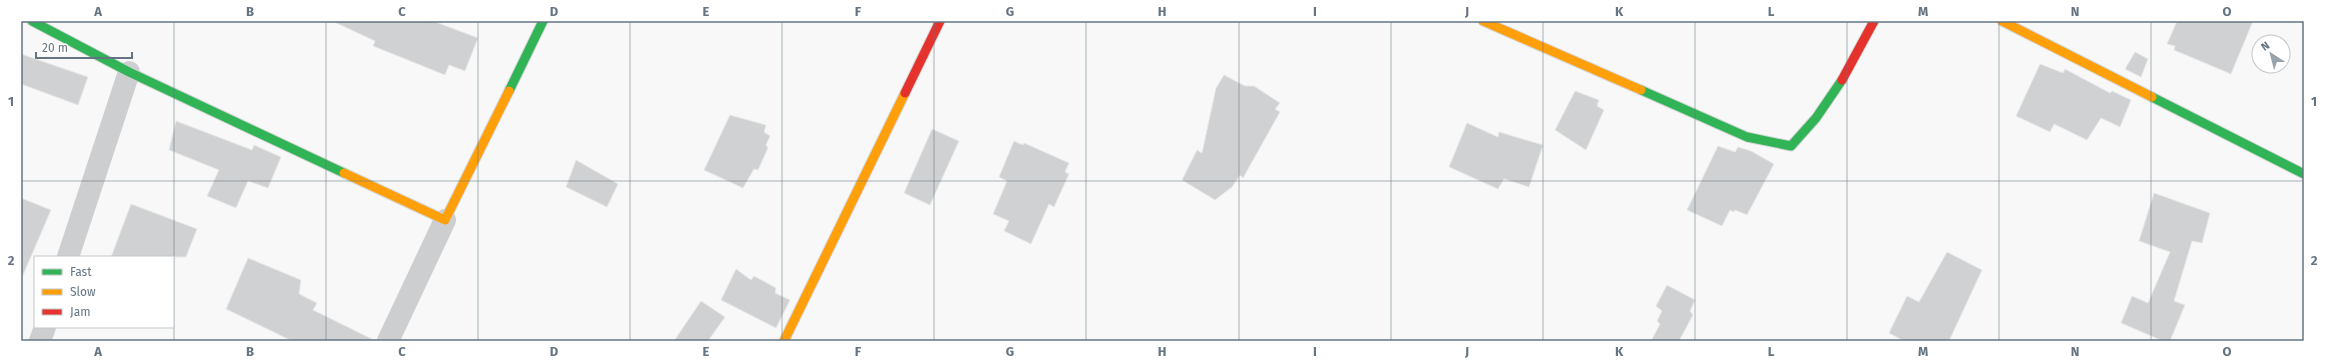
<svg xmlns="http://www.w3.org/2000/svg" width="2325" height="362" viewBox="0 0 2325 362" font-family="'Fira Sans',sans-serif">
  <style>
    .building { fill: #cfd1d2; stroke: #e8e8e8 }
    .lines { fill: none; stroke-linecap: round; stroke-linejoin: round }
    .fast-casing { stroke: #d5d6d7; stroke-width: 11 }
    .slow-casing { stroke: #d5d6d7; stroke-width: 11 }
    .jam-casing { stroke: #d5d6d7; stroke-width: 11 }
    .street { stroke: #cdcecf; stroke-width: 22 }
    .fast { stroke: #30b455; stroke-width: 9 }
    .slow { stroke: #ff9f0a; stroke-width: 9 }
    .jam { stroke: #e5322d; stroke-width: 9 }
    .grid { fill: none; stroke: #647482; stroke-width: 1; stroke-opacity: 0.55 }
    .neatline { fill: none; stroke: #647482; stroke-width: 1.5 }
    .grid-label { font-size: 13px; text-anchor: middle; font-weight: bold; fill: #647482 }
  </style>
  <rect width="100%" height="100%" fill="#f8f8f8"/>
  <path class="building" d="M332,21H433L478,38L465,71L449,65L445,75L373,46L375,41Z
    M2177,21H2253L2231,74L2174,50L2175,46L2167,44Z
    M2135,52L2148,59L2141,77L2125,69Z
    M21,54L88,77L78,105L21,84Z
    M2040,64L2063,73L2065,69L2110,93L2112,91L2131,100L2120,127L2101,118L2087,140L2054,124L2050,132L2016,116Z
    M1224,75L1245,86H1254L1280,103L1275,109L1280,112L1243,178L1240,175L1232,187L1215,200L1182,180L1197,150L1202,153L1216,88Z
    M1575,91L1599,100L1597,106L1604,110L1586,150L1555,130Z
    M730,115L766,125L764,132L770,136L766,145L768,148L758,170L754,169L743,188L704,170Z
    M176,121L252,150L254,145L281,157L268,188L248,181L236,208L207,196L219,170L169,150Z
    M1467,123L1498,137L1499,132L1543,145L1529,187L1504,179L1498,189L1449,167Z
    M932,129L959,141L930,205L904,193Z
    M1014,141L1023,145L1024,143L1069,163L1065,172L1069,174L1054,207L1049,204L1031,244L1004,231L1009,221L993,214L1007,181L999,177Z
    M1718,146L1735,152L1738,147L1751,151L1774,164L1747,215L1735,210L1734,212L1730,210L1722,226L1687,210Z
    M576,160L618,184L607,207L566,187Z
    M2154,193L2210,213L2202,243L2192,241L2174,301L2185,305L2170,341H2163L2121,323L2132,296L2148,303L2170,252L2139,241Z
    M21,198L51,210L21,280Z
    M131,204L197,229L186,257H111Z
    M1947,252L1982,270L1949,341H1904L1889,333L1907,296L1919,302Z
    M248,258L301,280L299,294L317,303L313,310L376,341H292L226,309Z
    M736,269L751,280L754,276L776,288L775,293L790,300L776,328L721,300Z
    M1667,285L1695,300L1690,311L1693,315L1679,341H1651L1660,324L1657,321L1662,311L1656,306Z
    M701,301L725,317L708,341H674Z"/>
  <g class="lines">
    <defs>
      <path id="fast" d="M32,21L129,72L344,173
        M1641,90L1747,137L1791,146L1816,118L1842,80
        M509,91L543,21
        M2152,97L2304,174"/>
      <path id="slow" d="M1483,21L1641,90
        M2002,21L2152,97
        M344,173L445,220L509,91
        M784,341L905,93"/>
      <path id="jam" d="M1842,80L1874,21
        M905,93L940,21"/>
    </defs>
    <use href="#fast" class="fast-casing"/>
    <use href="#slow" class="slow-casing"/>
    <use href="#jam" class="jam-casing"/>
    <path class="street" d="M68,257L129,72
      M40,341L45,327
      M388,341L445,220"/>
    <use href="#fast" class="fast"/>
    <use href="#slow" class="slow"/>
    <use href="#jam" class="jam"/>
  </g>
  <path class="grid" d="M174,21V341M326,21V341M478,21V341M630,21V341M782,21V341M934,21V341M1086,21V341M1239,21V341M1391,21V341M1543,21V341M1695,21V341M1847,21V341M1999,21V341M2151,21V341M21,181H2304"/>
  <rect width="2325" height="362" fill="none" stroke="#ffffff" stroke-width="44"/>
  <rect x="34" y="256" width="140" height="72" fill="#ffffff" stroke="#c1c7cd"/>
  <rect x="42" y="269" width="20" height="6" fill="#30b455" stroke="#c1c7cd"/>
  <text x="70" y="276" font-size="12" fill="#647482">Fast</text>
  <rect x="42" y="289" width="20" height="6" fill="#ff9f0a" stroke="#c1c7cd"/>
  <text x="70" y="296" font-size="12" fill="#647482">Slow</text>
  <rect x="42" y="309" width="20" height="6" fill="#e5322d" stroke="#c1c7cd"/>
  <text x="70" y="316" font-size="12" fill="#647482">Jam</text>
  <g transform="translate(2271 54) rotate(324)"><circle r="19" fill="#ffffff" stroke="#c1c7cd"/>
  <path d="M0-3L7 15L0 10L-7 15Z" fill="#98a2ab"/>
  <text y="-6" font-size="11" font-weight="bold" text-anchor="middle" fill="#647482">N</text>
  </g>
  <path d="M36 52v6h96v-6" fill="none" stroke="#647482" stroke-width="2"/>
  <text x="42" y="52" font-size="12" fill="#647482" stroke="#ffffff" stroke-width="3" paint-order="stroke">20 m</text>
  <rect x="22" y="22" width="2281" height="318" class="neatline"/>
  <g class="grid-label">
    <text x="98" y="16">A</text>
    <text x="250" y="16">B</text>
    <text x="402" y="16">C</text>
    <text x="554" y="16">D</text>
    <text x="706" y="16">E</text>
    <text x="858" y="16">F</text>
    <text x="1010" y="16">G</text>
    <text x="1162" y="16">H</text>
    <text x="1315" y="16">I</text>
    <text x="1467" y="16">J</text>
    <text x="1619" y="16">K</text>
    <text x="1771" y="16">L</text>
    <text x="1923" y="16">M</text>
    <text x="2075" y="16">N</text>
    <text x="2227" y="16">O</text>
    <text x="11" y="106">1</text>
    <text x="2314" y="106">1</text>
    <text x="11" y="265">2</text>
    <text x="2314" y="265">2</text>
    <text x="98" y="356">A</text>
    <text x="250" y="356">B</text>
    <text x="402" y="356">C</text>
    <text x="554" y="356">D</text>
    <text x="706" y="356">E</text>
    <text x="858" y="356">F</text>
    <text x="1010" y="356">G</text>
    <text x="1162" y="356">H</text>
    <text x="1315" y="356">I</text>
    <text x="1467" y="356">J</text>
    <text x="1619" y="356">K</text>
    <text x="1771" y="356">L</text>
    <text x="1923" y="356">M</text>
    <text x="2075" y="356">N</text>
    <text x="2227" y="356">O</text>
  </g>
</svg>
